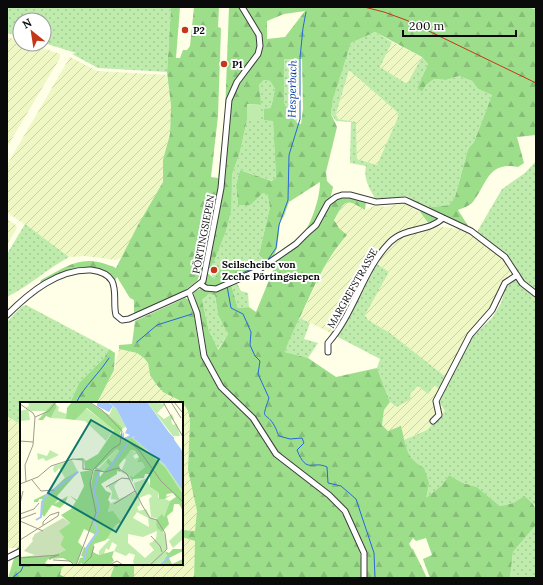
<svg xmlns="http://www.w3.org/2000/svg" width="543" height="585" viewBox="0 0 543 585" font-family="Lora,serif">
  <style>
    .farmland { fill: url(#farmland-furrows) }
    .grass { fill: url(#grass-dots); fill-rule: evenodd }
    .forest { fill: url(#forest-firs); fill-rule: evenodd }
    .park { fill: #bfecad }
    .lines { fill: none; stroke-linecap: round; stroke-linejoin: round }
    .stream { stroke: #2768d9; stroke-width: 1 }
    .minor-casing { stroke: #3d3d3d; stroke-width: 7 }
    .minor { stroke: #fff; stroke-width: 5 }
    .rail { stroke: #c43817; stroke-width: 1 }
    .poi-dot { fill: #c43817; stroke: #fff; stroke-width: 1.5 }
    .labels { text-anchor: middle; stroke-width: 4; stroke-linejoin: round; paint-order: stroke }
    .poi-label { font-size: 10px; font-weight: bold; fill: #0a0a0a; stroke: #fff; text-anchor: start }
    .street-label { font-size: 10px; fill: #0a0a0a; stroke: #fff }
    .water-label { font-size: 11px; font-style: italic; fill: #0a3da4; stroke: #fff }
    .inset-river { fill: none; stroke: #a6c7fc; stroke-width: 2 }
    .inset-road { fill: none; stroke: #9c9d8e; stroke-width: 1 }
    .view { fill: #0f766e; fill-opacity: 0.15; stroke: #0f766e; stroke-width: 2 }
    .inset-edge { fill: none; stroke: #0a0a0a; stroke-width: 2 }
  </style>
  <defs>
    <pattern id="farmland-furrows" width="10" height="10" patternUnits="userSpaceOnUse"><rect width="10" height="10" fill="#eff7c4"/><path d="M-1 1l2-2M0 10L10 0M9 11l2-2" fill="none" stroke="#ccd2a7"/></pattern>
    <pattern id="grass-dots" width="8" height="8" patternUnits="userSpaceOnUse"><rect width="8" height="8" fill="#bfecad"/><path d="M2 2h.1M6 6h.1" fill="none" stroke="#a3c994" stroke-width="1.8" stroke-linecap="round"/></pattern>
    <pattern id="forest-firs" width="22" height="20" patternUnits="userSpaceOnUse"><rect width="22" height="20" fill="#9dde8b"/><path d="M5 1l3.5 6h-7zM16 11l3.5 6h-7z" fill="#86bd77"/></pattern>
  </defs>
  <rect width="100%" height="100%" fill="#feffe6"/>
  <path class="farmland" d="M7,37L20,41V44H31L60,54V58L7,147Z
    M392,42L422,57L408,85L380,67Z
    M70,57L97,71L167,75L171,106L170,134L163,160V182L138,225L122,257L116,260L85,256L69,257L7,212V165Z
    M349,70L397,112L398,117L377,165L357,159L356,122L338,119L336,114Z
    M352,201L365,210L376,205L385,207L403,203L420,212L427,222L424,225L401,230L391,236L385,242L337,330L331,333L300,318L324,268L338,245L347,235L339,228L334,220L342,207L347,202Z
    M7,219L16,225L17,228L7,245Z
    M443,227L458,229L476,237L503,258L511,272L500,288L495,302L486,315L474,327L446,377L390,333L368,320L365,315L389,272L377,264L393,240L401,235L430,228Z
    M119,349L137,353L144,358L148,363L150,375L183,402L188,411L190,420L188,470L197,511L196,531L182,530V403H97L114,370Z
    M434,384L441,390V407L445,411L427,430L404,440L401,427L388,431L382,425L384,410L390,402L397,407L411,399L410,394L418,386Z
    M7,416L21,425V543L17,548H7Z
    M182,537L195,541L194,578H134V564H182Z
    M63,564H115L110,578H69L60,575Z"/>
  <path class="grass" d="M7,7H171L167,72L98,68L72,54L76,53L44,43V20H20V36L7,33Z
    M375,32L392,42L380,67L407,84L422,57L428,64L417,88L422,92L426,85L434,79L446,80L459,76L472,81L478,89L492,95L474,142L468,149L455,197L449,205L424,208L407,196L376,200C370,190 363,179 366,166L350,163L351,122L336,121L331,114L333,98L351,43ZM349,70L397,112L398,117L377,165L357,159L356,122L338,119L336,114Z
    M284,59H299L297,123L284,103Z
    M264,80L270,81L275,89L271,108L264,119L273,120L276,178L273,181L240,170L236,185L238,205L251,202L263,193L267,192L270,207L259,254L264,261L253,267L235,262L213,279L210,268L226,231L232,175L240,152L247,120H260L259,85Z
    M536,161V291C520,280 520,270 508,258C499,248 487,240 477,232L502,189L525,173Z
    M25,224L69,257C47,269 29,286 7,297V254Z
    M377,264L389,272L365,315L368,320L390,333L446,377L441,390L434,385L428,394L418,386L410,394L411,399L397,407L390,402L377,368L380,359L336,336L340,332Z
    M516,278L536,295V506L524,496L513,503L500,506L477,487L463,483L449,475L442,485L426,498L414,463L405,448L404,440L427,430L445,411L439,402L440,396L471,338L492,318L501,303L506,287Z
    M236,281L241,291L248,293L249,307L238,308L231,284Z
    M209,294L215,295L218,315L228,334L217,350L209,331L202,300Z
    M26,305L109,349L104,358L79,383L70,403H21V425L7,416V322L21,307Z
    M300,318L310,323L304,339L318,343L308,358L285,352L289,337Z
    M536,525V578H510L513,552Z"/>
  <path class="forest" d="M171,7H180L176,58H180L183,50H187L190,46L194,7L219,8L218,27L221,28L218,116L211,177L218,178L225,113L229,7H524L536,9V135L517,137L524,163L518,167C487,161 487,185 472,203C469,206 463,208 458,210L470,229L442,216L437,221L429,224L420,212L424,208L449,205L455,197L468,149L474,142L492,95L478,89L472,81L459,76L446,80L434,79L426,85L422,92L417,88L428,64L422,57L375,32L351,43L333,99L331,114L337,127L326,172L327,181L333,187L330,200L351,196L366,202L365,210C345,197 345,201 334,220L339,228L347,235C326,258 314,287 301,315C295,328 289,338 285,352L308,358L336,377L377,368L390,402L384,410L382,425L388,431L401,426C406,445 405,458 424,468L429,483L426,498L442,485L449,475L463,483L477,487L500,506L513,503L524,496C538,506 536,509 536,525L513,552L510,578H430L423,559L432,555L426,538L416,541L413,538L409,544L412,549H413L427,578H367L366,554L362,542L346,510L277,452L259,424L228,392L219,381L206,356L200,316L194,294V292L202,288L206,274H209L214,279L220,270L235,262L253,267L247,273L230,281L238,308L249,307L256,312L274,268L264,261L259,254L270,207L267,193H263L250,205H238L236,185L240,170L272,181L276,178L273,121L264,120V109L271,108L275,89L270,81L264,80L259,85L261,105L247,104V120L240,152L232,175L231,210L226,231L214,261L210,268L200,274L197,281L180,294L134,314V300L130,298L117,277L115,280C95,255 62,272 40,283L41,280C70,264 84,253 116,268L138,225L163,182V160L170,134L171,106L167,72ZM305,11L285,37L267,39V21L284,14ZM284,59H302L303,109L301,124L297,123L284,103ZM320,182C320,200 309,233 294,245C288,250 280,254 273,258L277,248L280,222L284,216L289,202ZM209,294L215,295L218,315L228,334L218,350L209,331L202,300Z
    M185,298L190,300C197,317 195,336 201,353C204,365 212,378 219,388C229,401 244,409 254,422C262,433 264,446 275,456C319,494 363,510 362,578H194L195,541L182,537V530L195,531L197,511L188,470L190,420L188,411L183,402L163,392L156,384L150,375L148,363L144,358L137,353L119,349V345L132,344L135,321Z
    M109,349L115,353L114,370L97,403H70L79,383L104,358Z
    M21,543V564H63L60,575L69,578H8L17,548Z
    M115,564H134V578H110Z"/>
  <path class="park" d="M247,104L261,105L260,120H247Z"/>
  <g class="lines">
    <path class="stream" d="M267,261L276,248L279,225L288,200L289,155L300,119V58L303,28L306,12
      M226,283L228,279L261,265
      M227,286L231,308L243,314L251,332L250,345L255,356L260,361L258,374L269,398C260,424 266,409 275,427C277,430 277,433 279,436L290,439L302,438L304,443L297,450C307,475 312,460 327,467L328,483L341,486L356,499L374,553L375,578
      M137,342L157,325L192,314
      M76,403C85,385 98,375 109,358
      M12,578L21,571L24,564"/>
    <defs>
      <path id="minor" d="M242,7L259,35L260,46L258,54L237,82L229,100L221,188L203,281L189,292L197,313L204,356L221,387L253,418L276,454L329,495L345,511L364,553V578
        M200,284L206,288L216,289L257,271L296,244L308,232L316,225L328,203L336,197L342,195H350L376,202L405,200L471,231L505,257L522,283L536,294
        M7,315C30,292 58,269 91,270C99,271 108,274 112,281C117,291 113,305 116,315L122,320L129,319L189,292
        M328,352V343C354,314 363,269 390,242C405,227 429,232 443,218
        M433,421L439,415L436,401L470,335L492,310L505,283L517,275
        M7,558L21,551"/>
    </defs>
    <use href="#minor" class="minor-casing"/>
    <use href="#minor" class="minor"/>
    <path class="rail" d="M364,7L384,12L406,20L536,83"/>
  </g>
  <g class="poi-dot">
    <circle cx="185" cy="30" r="4"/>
    <circle cx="224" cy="64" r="4"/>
    <circle cx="214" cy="270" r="4"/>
  </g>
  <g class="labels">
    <g class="poi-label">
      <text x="193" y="34">P2</text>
      <text x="232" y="68">P1</text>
      <text x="222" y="268">Seilscheibe von<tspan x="222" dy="12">Zeche Pörtingsiepen</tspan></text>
    </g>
    <g class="street-label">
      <text transform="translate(203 234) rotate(-79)" y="4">PÖRTINGSIEPEN</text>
      <text transform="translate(352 288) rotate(-60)" y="4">MARGREFSTRASSE</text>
    </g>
    <g class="water-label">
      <text transform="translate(292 89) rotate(-89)" y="4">Hesperbach</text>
    </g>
  </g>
  <g transform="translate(20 402)">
    <rect width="163" height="163" fill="#feffe6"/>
    <path d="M8,0H34L27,9H11L6,5L9,4ZM127,0L146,2L137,11L144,17L152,12L154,17L151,18L152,21L153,23L157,22L160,34H153ZM37,4L39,5L38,9L47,12L46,17L31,16ZM8,7L10,18L0,19V9ZM67,7L94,27L86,39L65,19L55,18L61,10ZM113,32L116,38L145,63L161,83L163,92L145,65L111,35ZM97,47L99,49L92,60L88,56L87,61H90L85,69L77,68ZM30,48L39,53L26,59L23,56L18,58L17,51L27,54ZM111,48L117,51L113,54L115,57L119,55L117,59L122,60L125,65L112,76L101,70L106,58L104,56ZM52,58L58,70L45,76L39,66L35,71L33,68L34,64ZM127,76L131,86L139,91L138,96L152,93L145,97L150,99L144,115L138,117L131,115L129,97L132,94L129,92L119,96L120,103L117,105L119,109L126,107L130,115L135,117L145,133L147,147L141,151L145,149L147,155L138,163H115L113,160L115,153L109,151L106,154L94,149L97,143L92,140L89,148L86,146L84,152L79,153V149L90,137H86L95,124L100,122L94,111H88L89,102L98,98L91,97L92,90L88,84L99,78L94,84L99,97L116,90L114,81ZM117,110L128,116L129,125L113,116ZM137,129L136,137L129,142L134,148L125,156L108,141V132L123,135ZM163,126V137L153,146L149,139Z" fill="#bfecad" fill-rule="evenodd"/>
    <path d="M34,0L37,4L31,16L26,14L23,18H18ZM52,0H68L91,14L103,26L100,31L103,36L111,35L145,65L163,92V109L159,102H154L153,109L147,114L149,122L142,130L137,126L136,118L142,112L144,115L150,99L156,95L153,91L147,92L145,97H139V91L130,85V72H125L124,76L113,77V80L109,74L113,75L125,65L122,60H117L119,55L115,49L111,48L99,63L101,70L97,69V72L81,82L86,89L91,91L88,98L90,100L88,110L93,109L101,120L95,124L86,138L74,142L73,150L79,153L94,149L92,155L94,159L88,163H62V161L57,163L60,156L64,155L61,154L64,145L67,146L76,133L64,127L58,140L63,145L56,163L43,156L28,157L25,161L29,163H0V155L39,151L45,148L40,143L43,135L38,129L50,121L41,113L51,107L56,99L49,93L57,98L64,84L60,70L72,68L71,83L74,68L77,67H65L64,58L55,56H63L66,59L78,52L94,28L67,6L55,18L46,17L47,6ZM97,47L99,49L92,60L88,56L86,60L89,63L80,75L79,70L83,69L77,66ZM59,69L37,94L39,97L34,102L48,94L45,101L40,106L32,103L24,115L21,111L23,97H19L18,100H14V98L30,90L45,76ZM153,147H163V149L149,156L152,162L163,157V163H145L142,161L147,154L145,149L149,151Z" fill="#9dde8b" fill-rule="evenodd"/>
    <path d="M43,116L50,121L39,129L44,135L40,143L46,148L34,153L17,154L4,149L13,139L12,137L15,132Z" fill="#cae1b7"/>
    <path d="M88,0L92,2L96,6L106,25L103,26L89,14L93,4Z" fill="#bfecad"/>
    <path d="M77,0H88L93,4L89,10L77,4ZM89,0H127L163,50V89L145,63L113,36L115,34L106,37L101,34L104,30V36L110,33L105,31L107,27L96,6Z" fill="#a6c7fc"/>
    <path class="inset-river" d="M108,26L141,25L153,36V47L163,75M108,26L125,10L120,0M88,68L108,41M16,118L21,115L22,100L26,94L58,70M64,158L67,145L78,129L74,119L79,106L74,89L79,69M140,163L149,155"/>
    <path class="inset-road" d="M143,0L163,35M151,0L161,16M154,0L162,10M0,2L13,11L15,15L13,43L5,63L6,80M15,15L29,9L36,0M0,39L13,40M110,41L119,48L141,79L163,100M75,68L85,70L98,66L107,72L122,103L130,116L137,118L145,131L147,147L130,163M12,78L21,89L34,88M0,82L18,75L31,64L53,57L63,58V67L73,68M86,85L102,76L110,77M0,102L3,89M94,102L115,89M0,112L14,107L19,101M0,117L16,111M0,119L23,129M131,134L140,144L142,150M0,138L38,114L39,110L30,113L23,120V123M0,156L39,153L30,156V158M33,158L50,159L54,163M56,163L76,111L70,82L73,68L92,47L100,42L102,29L82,8L69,0M63,163L71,155L74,144M89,163L97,159L103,163"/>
    <path class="view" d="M71,18L139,57L96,130L28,91Z"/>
    <rect width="163" height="163" class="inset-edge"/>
  </g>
  <rect width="543" height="585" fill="none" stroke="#0a0a0a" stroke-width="16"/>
  <g transform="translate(32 32) rotate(330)"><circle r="19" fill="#ffffff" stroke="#9d9d9d"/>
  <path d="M0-3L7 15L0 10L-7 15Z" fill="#c43817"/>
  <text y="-6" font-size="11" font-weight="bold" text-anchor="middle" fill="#0a0a0a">N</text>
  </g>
  <path d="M403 30v6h113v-6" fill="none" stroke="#0a0a0a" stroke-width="2"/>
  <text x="409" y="30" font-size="12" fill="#0a0a0a" stroke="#ffffff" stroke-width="3" paint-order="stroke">200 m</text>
</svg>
